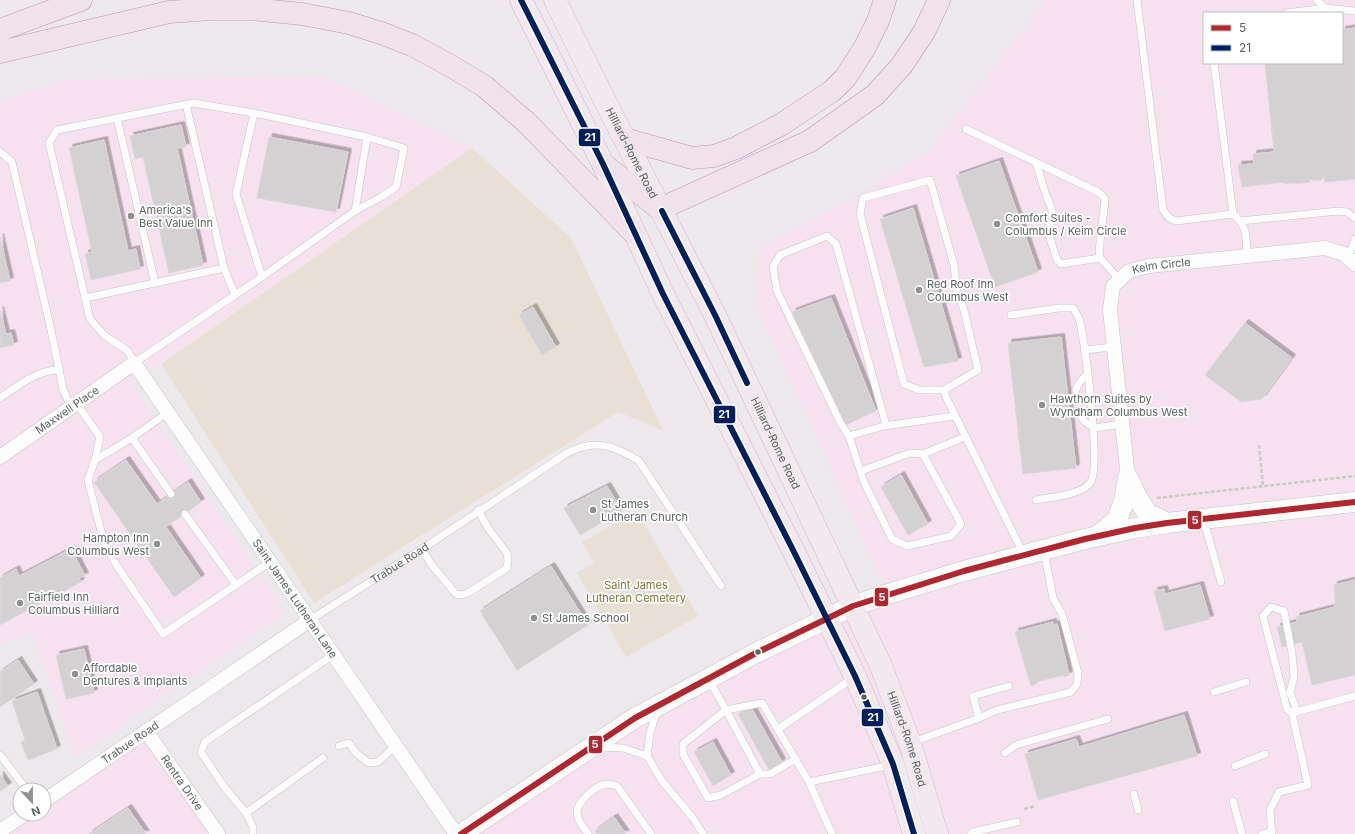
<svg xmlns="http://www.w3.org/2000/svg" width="1355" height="834" viewBox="0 0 1355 834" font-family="Inter,sans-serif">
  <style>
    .commercial { fill: #f5e2ee; fill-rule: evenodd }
    .green { fill: #e9e0d5 }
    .building { fill: #d4d1d3; stroke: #dcd7da; filter: url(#shadow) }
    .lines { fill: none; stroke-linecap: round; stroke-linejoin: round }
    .lane-casing { stroke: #c6c6c6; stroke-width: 8 }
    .street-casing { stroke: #c6c6c6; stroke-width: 15 }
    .secondary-casing { stroke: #c6c6c5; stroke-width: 21 }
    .primary-casing { stroke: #d3b7c9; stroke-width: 23 }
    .highway-casing { stroke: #c396b4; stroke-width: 23 }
    .path { stroke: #cbccc6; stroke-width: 2.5; stroke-dasharray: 4 2; stroke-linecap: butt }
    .lane { stroke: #fcfcfc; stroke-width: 7 }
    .street { stroke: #fcfcfc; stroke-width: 14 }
    .secondary { stroke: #fcfcfc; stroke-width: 20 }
    .primary { stroke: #f2e9ee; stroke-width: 22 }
    .highway { stroke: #efe2ea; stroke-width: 22 }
    .bus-1-casing { stroke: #fff; stroke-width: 9 }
    .bus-2-casing { stroke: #fff; stroke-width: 9 }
    .bus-1 { stroke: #af272f; stroke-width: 6 }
    .bus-2 { stroke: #00205b; stroke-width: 6 }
    .poi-dot { fill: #8f9390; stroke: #fff; stroke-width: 1.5 }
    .bus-dot { fill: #5d655f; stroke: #fff; stroke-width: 1.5 }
    .labels { text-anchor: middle; stroke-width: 3.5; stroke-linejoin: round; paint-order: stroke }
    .street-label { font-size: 11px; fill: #5d655f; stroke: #fff }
    .poi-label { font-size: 11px; fill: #5d655f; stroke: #fff; text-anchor: start }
    .park-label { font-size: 11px; fill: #876f3a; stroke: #fff }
    .line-badge { stroke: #fff; stroke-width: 1.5 }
    .badge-label { font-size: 11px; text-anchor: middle; font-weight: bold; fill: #fff }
  </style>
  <defs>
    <filter id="shadow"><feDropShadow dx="3.5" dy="-3.5" stdDeviation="0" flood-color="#0004"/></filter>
  </defs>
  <rect width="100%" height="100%" fill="#ede8eb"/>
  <path class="commercial" d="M1047,0H1355V834H461L592,746L888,594L757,306L759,249L834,209L928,153L972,95ZM1204,13H1342V63H1204Z
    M323,76L472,148L161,364L130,381L285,613L76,757L32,633L0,644V102L64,80Z
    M146,731L218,834H0L25,814H44V801Z"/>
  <path class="green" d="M472,148L571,238L663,430L618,412L314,603L161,364Z
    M637,511L698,616L626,657L577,573L594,563L582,542Z"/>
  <path class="building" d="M1355,28V179L1325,182L1324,177L1322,178V180H1310V182L1296,184V183L1284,184V182L1242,187L1238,165L1254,164L1253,154L1274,152L1265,63H1342V30Z
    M181,125L186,147L177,148L203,265L169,273L143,157L135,159L130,136Z
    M269,137L348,152L336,212L257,198Z
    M104,140L128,251L136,249L140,269L91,280L85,254L92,252L69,148Z
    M999,161L1038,272L995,287L956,176Z
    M913,208L958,361L924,367L880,219Z
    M0,237L10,281L0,283Z
    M831,298L876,411L846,425L792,312Z
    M533,307L556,347L542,355L519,315Z
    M0,310L6,334L11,333L14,345L0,348Z
    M1245,323L1292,358L1262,399L1241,402L1205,375Z
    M1061,337L1076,468L1023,474L1008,343Z
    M126,460L157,504L188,482L201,502L166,527L201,578L174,597L94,482Z
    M901,475L928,524L908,535L881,487Z
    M607,486L622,511L580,535L564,508Z
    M71,549L85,576L79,578L81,582L0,625V578L16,569L19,576Z
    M551,566L588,625L517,670L480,611Z
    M1355,580V675L1312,685L1302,642L1282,647L1277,627L1297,622L1296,617L1335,607L1334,585Z
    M1200,585L1210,619L1165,631L1154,591L1164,589L1165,594Z
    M1053,622V625L1057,624L1069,675L1064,677V675L1036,682V684L1031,686L1015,632Z
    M84,649L94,693L66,699L56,655Z
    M18,660L34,684L0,707V672Z
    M37,692L57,749L28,760L21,742L25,740L12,701Z
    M751,707L782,762L769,770L738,714Z
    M1184,715L1197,756L1038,800L1025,754L1076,739L1079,747Z
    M713,742L731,775L713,786L694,752Z
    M0,775L8,786L0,791Z
    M128,808L146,834H89Z
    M614,817L626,834H597L595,831Z"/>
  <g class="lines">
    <defs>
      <g id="lane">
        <path d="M1137,0L1163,210L1169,218L1176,221L1233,214C1248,227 1246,237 1247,256"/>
        <path d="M1317,0L1325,8L1355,11"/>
        <path d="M1287,13L1325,8"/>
        <path d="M1214,63L1233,214"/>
        <path d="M193,103L254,113L236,194L262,277L134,363L128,351L104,335L90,319L49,143L57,130Z"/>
        <path d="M186,104L224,268L235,295"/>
        <path d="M254,113L367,137L355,211L262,277"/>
        <path d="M117,118L155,283"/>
        <path d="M966,129L1098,192L1103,196L1105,200L1099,251L1100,258L1120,280"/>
        <path d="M0,152L12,162L51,330L63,389L71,408"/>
        <path d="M1036,162L1045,192L1052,210L1053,219L1047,229L1057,260L1061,264L1100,258"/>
        <path d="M355,211L381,197L396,187L404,148L367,137"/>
        <path d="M1241,221L1338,211L1347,212L1355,218"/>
        <path d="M1348,258L1355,239"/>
        <path d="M85,298L224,268"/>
        <path d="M1011,315L1059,308H1073C1076,312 1078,316 1080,322C1085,345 1102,468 1090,483C1081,495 1051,497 1036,500"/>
        <path d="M1084,350L1113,347"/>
        <path d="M944,390H919L904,384L860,214L863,198L930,180L954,265L957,293L964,310L978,370L944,390L946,397L1023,553"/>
        <path d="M1076,390L1079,383L1087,374"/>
        <path d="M0,398C16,387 39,369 59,370"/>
        <path d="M77,404L100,437L95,460L88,480L104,543L117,566L163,634L270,562"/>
        <path d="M1079,413L1084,421L1094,428L1122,424"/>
        <path d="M849,436L841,424L777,291L773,267L780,255L827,236L836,244L886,425"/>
        <path d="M132,438L168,412"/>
        <path d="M923,454L961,524L951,536L907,546L892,539L864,482L849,436L884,426L955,416"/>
        <path d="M95,460L132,438L171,494"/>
        <path d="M861,471L910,453L923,454L965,437"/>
        <path d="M185,514L236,585"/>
        <path d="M1204,521L1221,582"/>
        <path d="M422,549L431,564L456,594L461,595L468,593L507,568L508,561L507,553L488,528L478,510"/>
        <path id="s1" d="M310,620L422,549L567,453C572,451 577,448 582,447C604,441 621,450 639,461L721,586"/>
        <path d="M709,680L726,710L762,703L809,782L832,834"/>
        <path d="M1214,692L1246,682"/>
        <path d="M726,710L760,774L721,795L708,798L683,754V744Z"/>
        <path d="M1292,713L1287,709L1263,616L1271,607L1284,611L1292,653L1294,677L1290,692L1297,712"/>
        <path d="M979,718L997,710L1071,692L1077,684L1078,673L1062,614L1053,598L1044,551"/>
        <path d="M778,729L853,678"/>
        <path d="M913,742L979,718L973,696L1009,686"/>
        <path d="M339,746L349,743L356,753L369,763L378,762L396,745"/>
        <path d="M601,747L623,748L647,756"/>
        <path d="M1005,753L1016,745L1108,719"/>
        <path d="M0,755L27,790"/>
        <path d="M647,756L662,781L693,818L703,834"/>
        <path d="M647,756L650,733L657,710"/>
        <path d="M1235,766L1265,754"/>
        <path d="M760,774H770L796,759"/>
        <path d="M809,782L891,765"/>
        <path d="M1134,794L1138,810"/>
        <path d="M1233,801L1242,834"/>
        <path d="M246,813L323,758"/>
        <path d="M253,834V827L246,813L225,788L201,752L205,742L333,655"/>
        <path d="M588,834C584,828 578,821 577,814C576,802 596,785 607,784C610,784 614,785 617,786L651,834"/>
        <path d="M971,834L973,832L1017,822"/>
        <path d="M1262,834L1272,831"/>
        <path d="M1272,834L1270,810L1279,792L1308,785L1292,713L1355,696"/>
      </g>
      <g id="street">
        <path id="s2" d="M0,457L134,363L456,834"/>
        <path id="s3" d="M1128,478L1110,310L1113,286L1129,271L1149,266L1325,248L1344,254L1355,264"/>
        <path id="s4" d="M146,731L218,834"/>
        <path id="s5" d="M44,801L310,620"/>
        <path d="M0,831L25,814"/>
      </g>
      <path id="secondary" d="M1128,478L1137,497L1147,513L1167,523
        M1098,536L1117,520L1124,501L1128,478
        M461,834L635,718L756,653L853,606L888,594L964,571L1085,539L1135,528L1167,523L1355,502"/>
      <g id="primary">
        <path d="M521,0L603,164L663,294L793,550L855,676L893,764L914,834"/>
        <path id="s6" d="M555,0L604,99L715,315L881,666L910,743L937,834"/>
      </g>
      <path id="highway" d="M0,30L81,0
        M0,52L169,12L210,9H251L302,14L349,23L381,33L412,45L449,65L484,86L526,122L634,233
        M625,139L692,158L714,156L736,148L782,124L832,91L846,77L865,47L878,21L885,0
        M603,164L660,209L810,141L875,95L902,65L924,32L939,0"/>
    </defs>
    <use href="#lane" class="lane-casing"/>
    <use href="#street" class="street-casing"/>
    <use href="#secondary" class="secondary-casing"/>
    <use href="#primary" class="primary-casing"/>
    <use href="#highway" class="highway-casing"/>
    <path class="path" d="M1259,445L1263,486
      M1157,498L1355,476
      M1024,809L1036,806"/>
    <use href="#lane" class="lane"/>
    <use href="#street" class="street"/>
    <use href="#secondary" class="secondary"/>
    <use href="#primary" class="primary"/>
    <use href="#highway" class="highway"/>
    <defs>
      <path id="bus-1" d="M461,834L635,718L756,653L853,606L964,571L1085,539L1135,528L1167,523L1355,502"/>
      <path id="bus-2" d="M521,0L603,164L663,294L793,550L855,676L893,764L914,834
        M662,211L715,315L747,383"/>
    </defs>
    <use href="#bus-1" class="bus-1-casing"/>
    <use href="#bus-2" class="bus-2-casing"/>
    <use href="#bus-1" class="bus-1"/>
    <use href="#bus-2" class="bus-2"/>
  </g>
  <g class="poi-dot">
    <circle cx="131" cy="216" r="4"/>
    <circle cx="997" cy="224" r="4"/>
    <circle cx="919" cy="290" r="4"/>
    <circle cx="1042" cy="405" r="4"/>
    <circle cx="593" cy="510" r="4"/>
    <circle cx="157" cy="544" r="4"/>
    <circle cx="20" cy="603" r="4"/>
    <circle cx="534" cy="618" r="4"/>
    <circle cx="75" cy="674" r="4"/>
  </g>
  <g class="bus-dot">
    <circle cx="758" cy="652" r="3.5"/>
    <circle cx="864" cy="697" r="3.5"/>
  </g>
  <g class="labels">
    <g class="street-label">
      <text dy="4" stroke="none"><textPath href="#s6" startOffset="171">Hilliard-Rome Road</textPath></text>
      <text dy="4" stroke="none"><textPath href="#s3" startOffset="248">Keim Circle</textPath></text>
      <text dy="4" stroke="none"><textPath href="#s2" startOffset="82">Maxwell Place</textPath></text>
      <text dy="4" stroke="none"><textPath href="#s6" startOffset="495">Hilliard-Rome Road</textPath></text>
      <text dy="4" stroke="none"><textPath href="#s1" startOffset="106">Trabue Road</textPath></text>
      <text dy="4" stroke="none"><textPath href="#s2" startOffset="449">Saint James Lutheran Lane</textPath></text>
      <text dy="4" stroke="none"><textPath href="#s6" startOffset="819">Hilliard-Rome Road</textPath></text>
      <text dy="4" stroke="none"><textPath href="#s5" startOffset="104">Trabue Road</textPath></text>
      <text dy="4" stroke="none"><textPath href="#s4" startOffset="63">Rentra Drive</textPath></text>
    </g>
    <g class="poi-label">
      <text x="139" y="214">America's<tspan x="139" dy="13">Best Value Inn</tspan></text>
      <text x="1005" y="222">Comfort Suites -<tspan x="1005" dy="13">Columbus / Keim Circle</tspan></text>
      <text x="927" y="288">Red Roof Inn<tspan x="927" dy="13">Columbus West</tspan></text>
      <text x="1050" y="403">Hawthorn Suites by<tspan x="1050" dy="13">Wyndham Columbus West</tspan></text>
      <text x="601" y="508">St James<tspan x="601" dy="13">Lutheran Church</tspan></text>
      <text x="149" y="542" text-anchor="end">Hampton Inn<tspan x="149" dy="13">Columbus West</tspan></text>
      <text x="28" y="601">Fairfield Inn<tspan x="28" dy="13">Columbus Hilliard</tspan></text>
      <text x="542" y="622">St James School</text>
      <text x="83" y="672">Affordable<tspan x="83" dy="13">Dentures &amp; Implants</tspan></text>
    </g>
    <g class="park-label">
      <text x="636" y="589">Saint James<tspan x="636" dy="13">Lutheran Cemetery</tspan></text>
    </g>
  </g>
  <g class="line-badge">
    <rect x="578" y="128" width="23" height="19" rx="4" fill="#00205b"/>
    <rect x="713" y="405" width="23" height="19" rx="4" fill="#00205b"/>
    <rect x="1187" y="510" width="15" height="20" rx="4" fill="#af272f"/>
    <rect x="874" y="587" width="15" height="20" rx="4" fill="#af272f"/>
    <rect x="861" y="708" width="23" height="19" rx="4" fill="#00205b"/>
    <rect x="588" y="735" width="15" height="19" rx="4" fill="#af272f"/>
  </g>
  <g class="badge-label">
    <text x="590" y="141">21</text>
    <text x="724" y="418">21</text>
    <text x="1195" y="524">5</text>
    <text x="882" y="601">5</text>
    <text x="873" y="721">21</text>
    <text x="595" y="748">5</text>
  </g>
  <rect x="1203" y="12" width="140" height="52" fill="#ffffff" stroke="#bec1bf"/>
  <rect x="1211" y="25" width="20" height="6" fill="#af272f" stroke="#bec1bf"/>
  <text x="1239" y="32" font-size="12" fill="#5d655f">5</text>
  <rect x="1211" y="45" width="20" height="6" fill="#00205b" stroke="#bec1bf"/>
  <text x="1239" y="52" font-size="12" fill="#5d655f">21</text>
  <g transform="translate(32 802) rotate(158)"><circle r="19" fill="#ffffff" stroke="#bec1bf"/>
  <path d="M0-3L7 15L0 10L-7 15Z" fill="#8f9390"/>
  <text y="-6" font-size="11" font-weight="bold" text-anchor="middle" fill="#5d655f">N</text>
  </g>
</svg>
